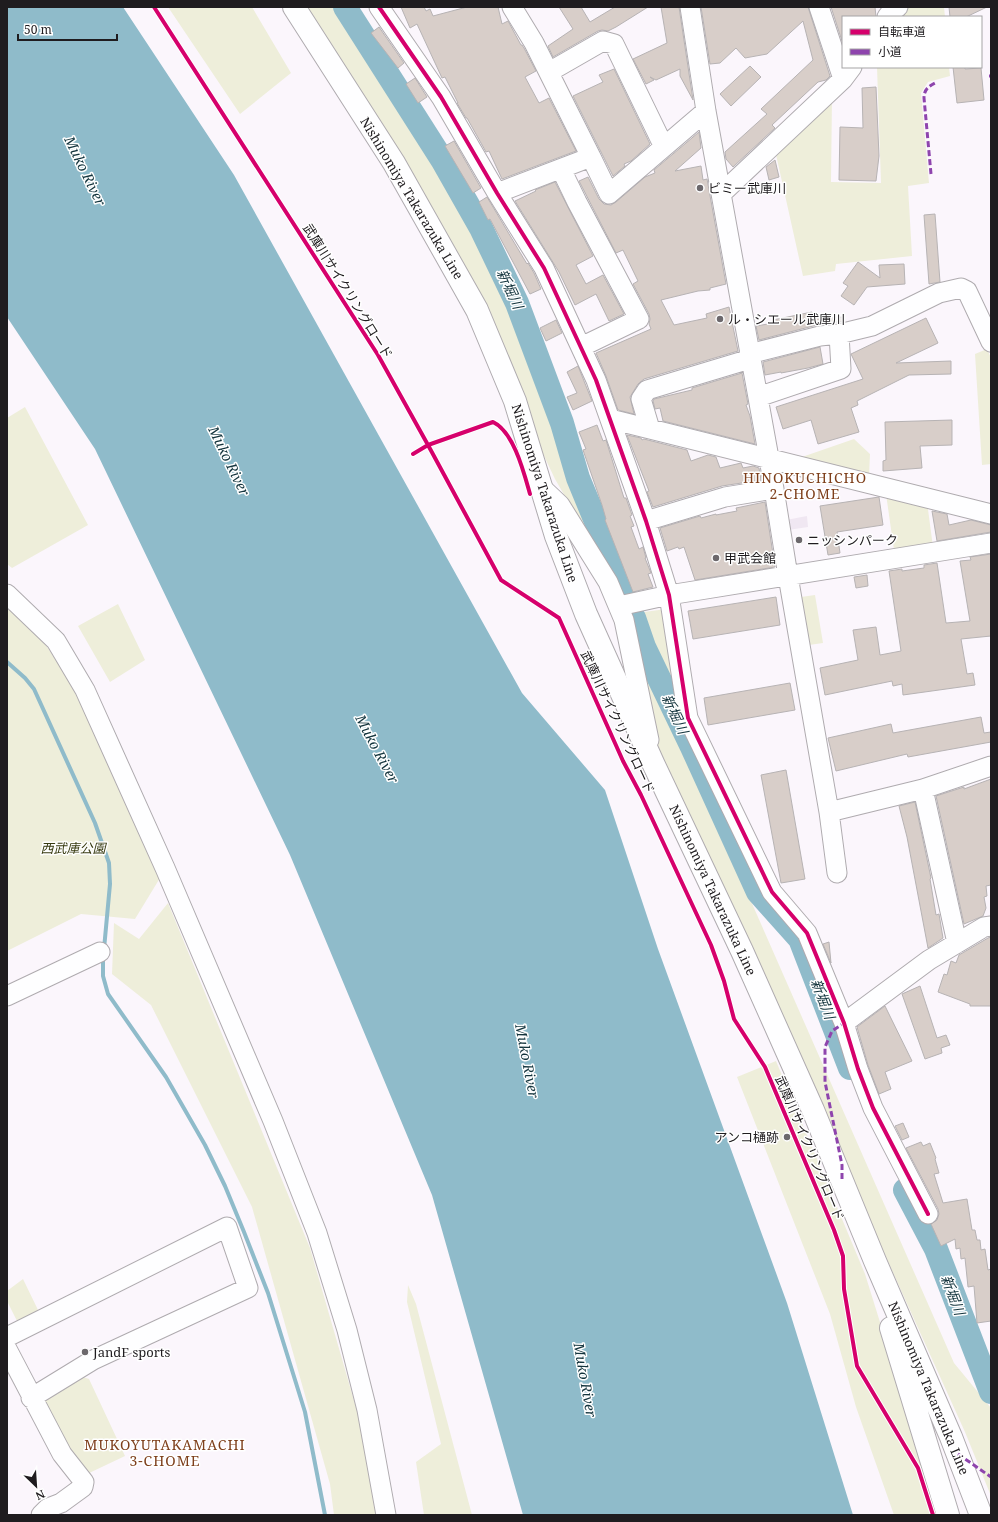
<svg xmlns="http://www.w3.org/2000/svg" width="998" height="1522" viewBox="0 0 998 1522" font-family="'Noto Serif','Noto Sans JP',serif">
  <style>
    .built { fill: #f0e7f2 }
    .green { fill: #eeeeda }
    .water { fill: #8fbbca }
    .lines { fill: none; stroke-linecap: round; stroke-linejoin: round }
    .stream { stroke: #8fbbca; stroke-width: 4 }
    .river { stroke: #8fbbca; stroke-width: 24 }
    .building { fill: #d8cec9; stroke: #b7b3b4 }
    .minor-casing { stroke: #afabaf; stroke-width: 21 }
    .major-casing { stroke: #afabaf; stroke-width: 24 }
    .minor { stroke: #fefeff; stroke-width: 19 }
    .major { stroke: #fefeff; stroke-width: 22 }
    .quiet { stroke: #8e44ad; stroke-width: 3; stroke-dasharray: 6 3; stroke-linecap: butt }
    .cycleway-casing { stroke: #fff; stroke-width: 6 }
    .cycleway { stroke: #d6006c; stroke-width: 4 }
    .poi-dot { fill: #6c686c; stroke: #fff; stroke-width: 1.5 }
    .labels { text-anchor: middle; stroke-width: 3; stroke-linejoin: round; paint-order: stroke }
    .poi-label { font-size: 13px; fill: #1f1c1f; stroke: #fff; text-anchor: start }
    .street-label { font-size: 13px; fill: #1f1c1f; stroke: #fff }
    .park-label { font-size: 13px; font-style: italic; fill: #373a10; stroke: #fff }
    .water-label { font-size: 14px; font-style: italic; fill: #13343d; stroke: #fff }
    .neighbourhood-label { font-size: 14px; letter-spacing: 1px; fill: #7e3f1b; stroke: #fff }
  </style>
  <rect width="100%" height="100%" fill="#fbf6fc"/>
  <path class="built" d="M807,516L808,527L788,530L786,520Z"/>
  <path class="green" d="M168,7H252L291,73L240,114Z
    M302,7H335L397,102L480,239L514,313L559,429L602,547L596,550L555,479L535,437Z
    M905,7H944L945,17H892Z
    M877,67H949L950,76L928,82L921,93L929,183L908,186L912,256L836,264L835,271L803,276L775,150L832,97L831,182L881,183Z
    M987,349L991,358V464L982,465L975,354Z
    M25,407L88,525L12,568L7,564V418Z
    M854,439L870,454L869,476L802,457Z
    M886,494L927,502L933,547L894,550Z
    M815,595L823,643L809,645L801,597Z
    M118,604L145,660L110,682L78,626Z
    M7,606L42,639L78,694L160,878L135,919L81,914L7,951Z
    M666,609L674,668L681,742L954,1363L991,1408V1496L965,1432L661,759L637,650L642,648L653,674L660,672L637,613Z
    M168,903L310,1248L370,1456L382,1515H334L330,1484L252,1207L151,1005L112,974L114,923L139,939Z
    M776,1061L865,1274L940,1515H894L856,1407L830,1314L737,1077Z
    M23,1279L39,1312L18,1323L7,1301V1291Z
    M408,1285L416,1304L472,1515H424L416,1462L441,1444L407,1302Z
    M83,1377L89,1379L125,1456L85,1475L66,1448L44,1402Z"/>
  <path class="water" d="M7,7H123L234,175L522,693L605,790L658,949L787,1303L853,1515H523L432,1195L290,855L95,449L7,317Z"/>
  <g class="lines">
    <path class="stream" d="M7,662L25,678L34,689L95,823L109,863L110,884L104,949
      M103,957V976L108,994L166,1077L205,1145L225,1186L244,1232L268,1293L305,1412L325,1515"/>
    <path class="river" d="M345,7L443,161L481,228L517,303L562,423L578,478L609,553L615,571L625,595
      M634,618L644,647L692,747L758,892L800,939L850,1068
      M905,1190L936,1249L991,1392"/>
  </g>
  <path class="building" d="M401,7H424L426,11L430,9L433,16L467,7H498L502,24L508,21L521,45H522L524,48L536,71L525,77L539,103L549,98L576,151L502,179L489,151L486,152L467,118H466L457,103H458L445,77L442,78L417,24L410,28Z
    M559,7H581L590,22L615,7H648L616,27L608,31L602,30L598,31L553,57L548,46L573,29Z
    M661,7H679L693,100L680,76V69L656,80L650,77L654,80L646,84L633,59L667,43Z
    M701,7H808L830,76L826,80L818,82L772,125L775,128L733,167L726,159L725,152L767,114L761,109L813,60L803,21L767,54L745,58L736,48L720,63L710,64Z
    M831,7H875L876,17H843V44Z
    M949,7H987L966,17H950Z
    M379,27L404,63L398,68L371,33Z
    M750,66L761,77L731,106L720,94Z
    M953,67H965V69L981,68L984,100L957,103Z
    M614,69L650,144L631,161L624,164L625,166L613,176L573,96L603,82L599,75Z
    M415,78L427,97L418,103L406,84Z
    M876,87L879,156L876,181L839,180L840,127L863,128L862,88Z
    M699,132L701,148L675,171L701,166L703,180L707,179L726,284L710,288V290L698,291L661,300L674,325L707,318L706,314L729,307L738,351L644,379L638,384L630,397L634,414L618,410L606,376L596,353L651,329L649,324L650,319L649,314L633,284L638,281L623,250L616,253L579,181L588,177L599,199L604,204L611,205L616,202L645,177L655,173L654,170Z
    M454,141L481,188L473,193L445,146Z
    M775,160L779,177L769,180L766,167Z
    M555,182L593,256L576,265L586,284L603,275L624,314L609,321L596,294L575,305L559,272L515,201L536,191L535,190Z
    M487,197L527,264L528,263L534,273L541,289L530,294L490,219L488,220L479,202Z
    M935,214L940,282L929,284L924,215Z
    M858,262L880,278L879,265L904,264L905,284L867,287L854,305L841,296L848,286L843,283Z
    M812,312L813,318L844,317V321L817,325L759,340L756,326L774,323L773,320Z
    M926,318L938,343L896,363L951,361V374L909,375L857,401L858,405L851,408L859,432L818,444L811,420L783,429L776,407L863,379L851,354Z
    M556,320L562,333L546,341L540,328Z
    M820,347L823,364L808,368L781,373V372L765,375L763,362Z
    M578,366L592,401L573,410L567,397L577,393L567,372Z
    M742,373L748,404L746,405L750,416L755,444L663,421L660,408L655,409L653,401L654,399L692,390V388Z
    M952,420V445L920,446L922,468L883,471V461L886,460L885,422Z
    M597,425L603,441L606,440L624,498H626L632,515L630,516L634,526L631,527L639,549L643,547L646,558H645L651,573L648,574L653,587L633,592L605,520L606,519L602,505L583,450L586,449L579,432Z
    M627,435L641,438L642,440L644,439L687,450L691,461L708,455L716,457L720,468L741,463L743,468L753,466L759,468L761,480L722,486L653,507L647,492L649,491Z
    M879,497L883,525L837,532L840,553L828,555L820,506Z
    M765,502L775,567L695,580L684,547L679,549L678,547L667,551L660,528L700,516L701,518L716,514V515L737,511L736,508Z
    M932,511L947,514L949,525L971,520L991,525V532L937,541Z
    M991,554V636L961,639L967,674L973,673L975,685L903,695L902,684L893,686L892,681L825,695L820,668L858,660L853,630L876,627L880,655L901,651L889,571L902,569V571L924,568V565L937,563L946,623L970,621L960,561L971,560L970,557Z
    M867,575L868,586L856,588L854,577Z
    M776,597L780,625L693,639L688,611Z
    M790,683L795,710L708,725L704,698Z
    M981,717L984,733L991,732V742L908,757L907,754L836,771L828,738L891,724L893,733Z
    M786,770L805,879L781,883L761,775Z
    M991,779V885L986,886L987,896L984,897L986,908L983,916L964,924L936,796L964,787V789Z
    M915,802L931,878L930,879L936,915L939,914L943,938L928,948L907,837L899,806Z
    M991,937V1006H970V1004L938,992L944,974L947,975L951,961L956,963L959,955L988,938Z
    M829,942L831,963L823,944Z
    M920,986L937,1038L946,1035L950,1045L941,1048L942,1053L925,1059L902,994Z
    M885,1006L912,1061L885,1072L891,1089L879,1094L868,1065L857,1027Z
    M903,1123L909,1137L902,1140L895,1126Z
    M921,1142L923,1146L930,1143L936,1158L935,1159L939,1173L934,1174L943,1203L967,1199L972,1230H975L977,1240H980L981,1250L985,1249L988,1270L991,1269V1321L977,1323L974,1286L968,1287L965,1258L961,1259L960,1248L956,1249L955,1239L941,1246L931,1224L937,1220L939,1214L938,1209L906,1148Z"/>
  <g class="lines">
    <defs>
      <path id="minor" d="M379,7L441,97L497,193L544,268L596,380L646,521L669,595L688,718L772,892L807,933L844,1023L858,1069L873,1108L928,1214
        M512,7L534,43L591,157
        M690,7L706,111L769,458L788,576L829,812
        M819,7L843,79
        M887,17L890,13L898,7
        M549,72L603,41L614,44L664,147
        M561,169L577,202L639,319L581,347
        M497,193L591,157L609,194L706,111
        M721,194L843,79L852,67
        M749,354L820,336L839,334L872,326L939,293L961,288L967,291L991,342
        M758,397L841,369L839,334
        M610,419L991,514
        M650,429L641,399L647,390L750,359
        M541,487L560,505L608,582L624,620L649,740
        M646,521L725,497L774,489
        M7,594L56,641L85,690L165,868L273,1121L317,1233L347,1330L367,1410L386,1515
        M619,606L669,595L991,543
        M923,789L957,943
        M837,873L829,812L923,789L991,766
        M7,996L100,952
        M844,1023L929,960L984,927L991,926
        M7,1337L227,1227L248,1288L93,1360L31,1398
        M7,1349L62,1454L84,1482L83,1487L61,1503L48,1508L41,1515"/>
      <path id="major" d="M294,7L394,163L477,310L515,401L556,536L586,614L653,763L742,951L813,1110L875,1261L951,1437L981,1515
        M891,1328L948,1515"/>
    </defs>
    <use href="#minor" class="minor-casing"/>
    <use href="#major" class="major-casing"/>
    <use href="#minor" class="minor"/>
    <use href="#major" class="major"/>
    <path class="quiet" d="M989,76H991
      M931,174L924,98C924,89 929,86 937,82
      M842,1179V1165L825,1082V1047L832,1031L844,1023
      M958,1454L991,1477"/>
    <defs>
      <path id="cycleway" d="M154,7L378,355L428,445L501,580L559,618L623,761L641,795L711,945L724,981L734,1019L765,1067L834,1230L843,1256L844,1289L857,1366L918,1468L933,1515
        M379,7L441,97L497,193L544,268L596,380L646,521L669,595L688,718L772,892L807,933L844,1023L858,1069L873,1108L928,1214
        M413,454L428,445L493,422C514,432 524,473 530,494"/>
    </defs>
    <use href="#cycleway" class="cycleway-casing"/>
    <use href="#cycleway" class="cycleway"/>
  </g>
  <g class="poi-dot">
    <circle cx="700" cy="188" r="4"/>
    <circle cx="720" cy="319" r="4"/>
    <circle cx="799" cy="540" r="4"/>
    <circle cx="716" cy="558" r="4"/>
    <circle cx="787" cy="1137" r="4"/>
    <circle cx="85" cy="1352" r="4"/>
  </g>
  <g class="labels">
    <g class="poi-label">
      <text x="708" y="193">ビミー武庫川</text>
      <text x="728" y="324">ル・シエール武庫川</text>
      <text x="807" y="545">ニッシンパーク</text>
      <text x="724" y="563">甲武会館</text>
      <text x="779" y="1142" text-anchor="end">アンコ樋跡</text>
      <text x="93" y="1357">JandF sports</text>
    </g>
    <g class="street-label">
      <text transform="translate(412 198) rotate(59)" y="5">Nishinomiya Takarazuka Line</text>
      <text transform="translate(348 291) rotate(58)" y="5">武庫川サイクリングロード</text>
      <text transform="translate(545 493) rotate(72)" y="5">Nishinomiya Takarazuka Line</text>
      <text transform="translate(618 722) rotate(65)" y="5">武庫川サイクリングロード</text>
      <text transform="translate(713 890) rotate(65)" y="5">Nishinomiya Takarazuka Line</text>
      <text transform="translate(810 1148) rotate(67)" y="5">武庫川サイクリングロード</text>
      <text transform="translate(929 1388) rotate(67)" y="5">Nishinomiya Takarazuka Line</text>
    </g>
    <g class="park-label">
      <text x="73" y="853">西武庫公園</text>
    </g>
    <g class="water-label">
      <text transform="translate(85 171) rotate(64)" y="5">Muko River</text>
      <text transform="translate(510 289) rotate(65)" y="5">新堀川</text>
      <text transform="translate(229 461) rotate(64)" y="5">Muko River</text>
      <text transform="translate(675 714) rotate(65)" y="5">新堀川</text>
      <text transform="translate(377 749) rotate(62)" y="5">Muko River</text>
      <text transform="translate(823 999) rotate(69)" y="5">新堀川</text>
      <text transform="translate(527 1061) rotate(79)" y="5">Muko River</text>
      <text transform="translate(953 1295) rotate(69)" y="5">新堀川</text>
      <text transform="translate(585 1380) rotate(80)" y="5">Muko River</text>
    </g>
    <g class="neighbourhood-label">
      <text x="805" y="483">HINOKUCHICHO<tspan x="805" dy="16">2-CHOME</tspan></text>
      <text x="165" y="1450">MUKOYUTAKAMACHI<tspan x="165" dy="16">3-CHOME</tspan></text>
    </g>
  </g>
  <rect width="998" height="1522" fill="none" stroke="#1f1c1f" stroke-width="16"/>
  <rect x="842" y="16" width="140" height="52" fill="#ffffff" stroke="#a5a4a5"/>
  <rect x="850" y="29" width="20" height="6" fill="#d6006c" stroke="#a5a4a5"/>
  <text x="878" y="36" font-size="12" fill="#1f1c1f">自転車道</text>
  <rect x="850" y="49" width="20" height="6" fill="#8e44ad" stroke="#a5a4a5"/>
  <text x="878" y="56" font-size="12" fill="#1f1c1f">小道</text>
  <g transform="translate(36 1486) rotate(155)" stroke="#ffffff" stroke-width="3" paint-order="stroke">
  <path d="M0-3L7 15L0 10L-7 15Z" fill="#1f1c1f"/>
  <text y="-6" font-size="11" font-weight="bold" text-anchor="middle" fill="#1f1c1f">N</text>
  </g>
  <path d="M18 34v6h99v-6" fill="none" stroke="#1f1c1f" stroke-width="2"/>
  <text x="24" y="34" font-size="12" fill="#1f1c1f" stroke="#ffffff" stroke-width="3" paint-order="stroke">50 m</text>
</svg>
